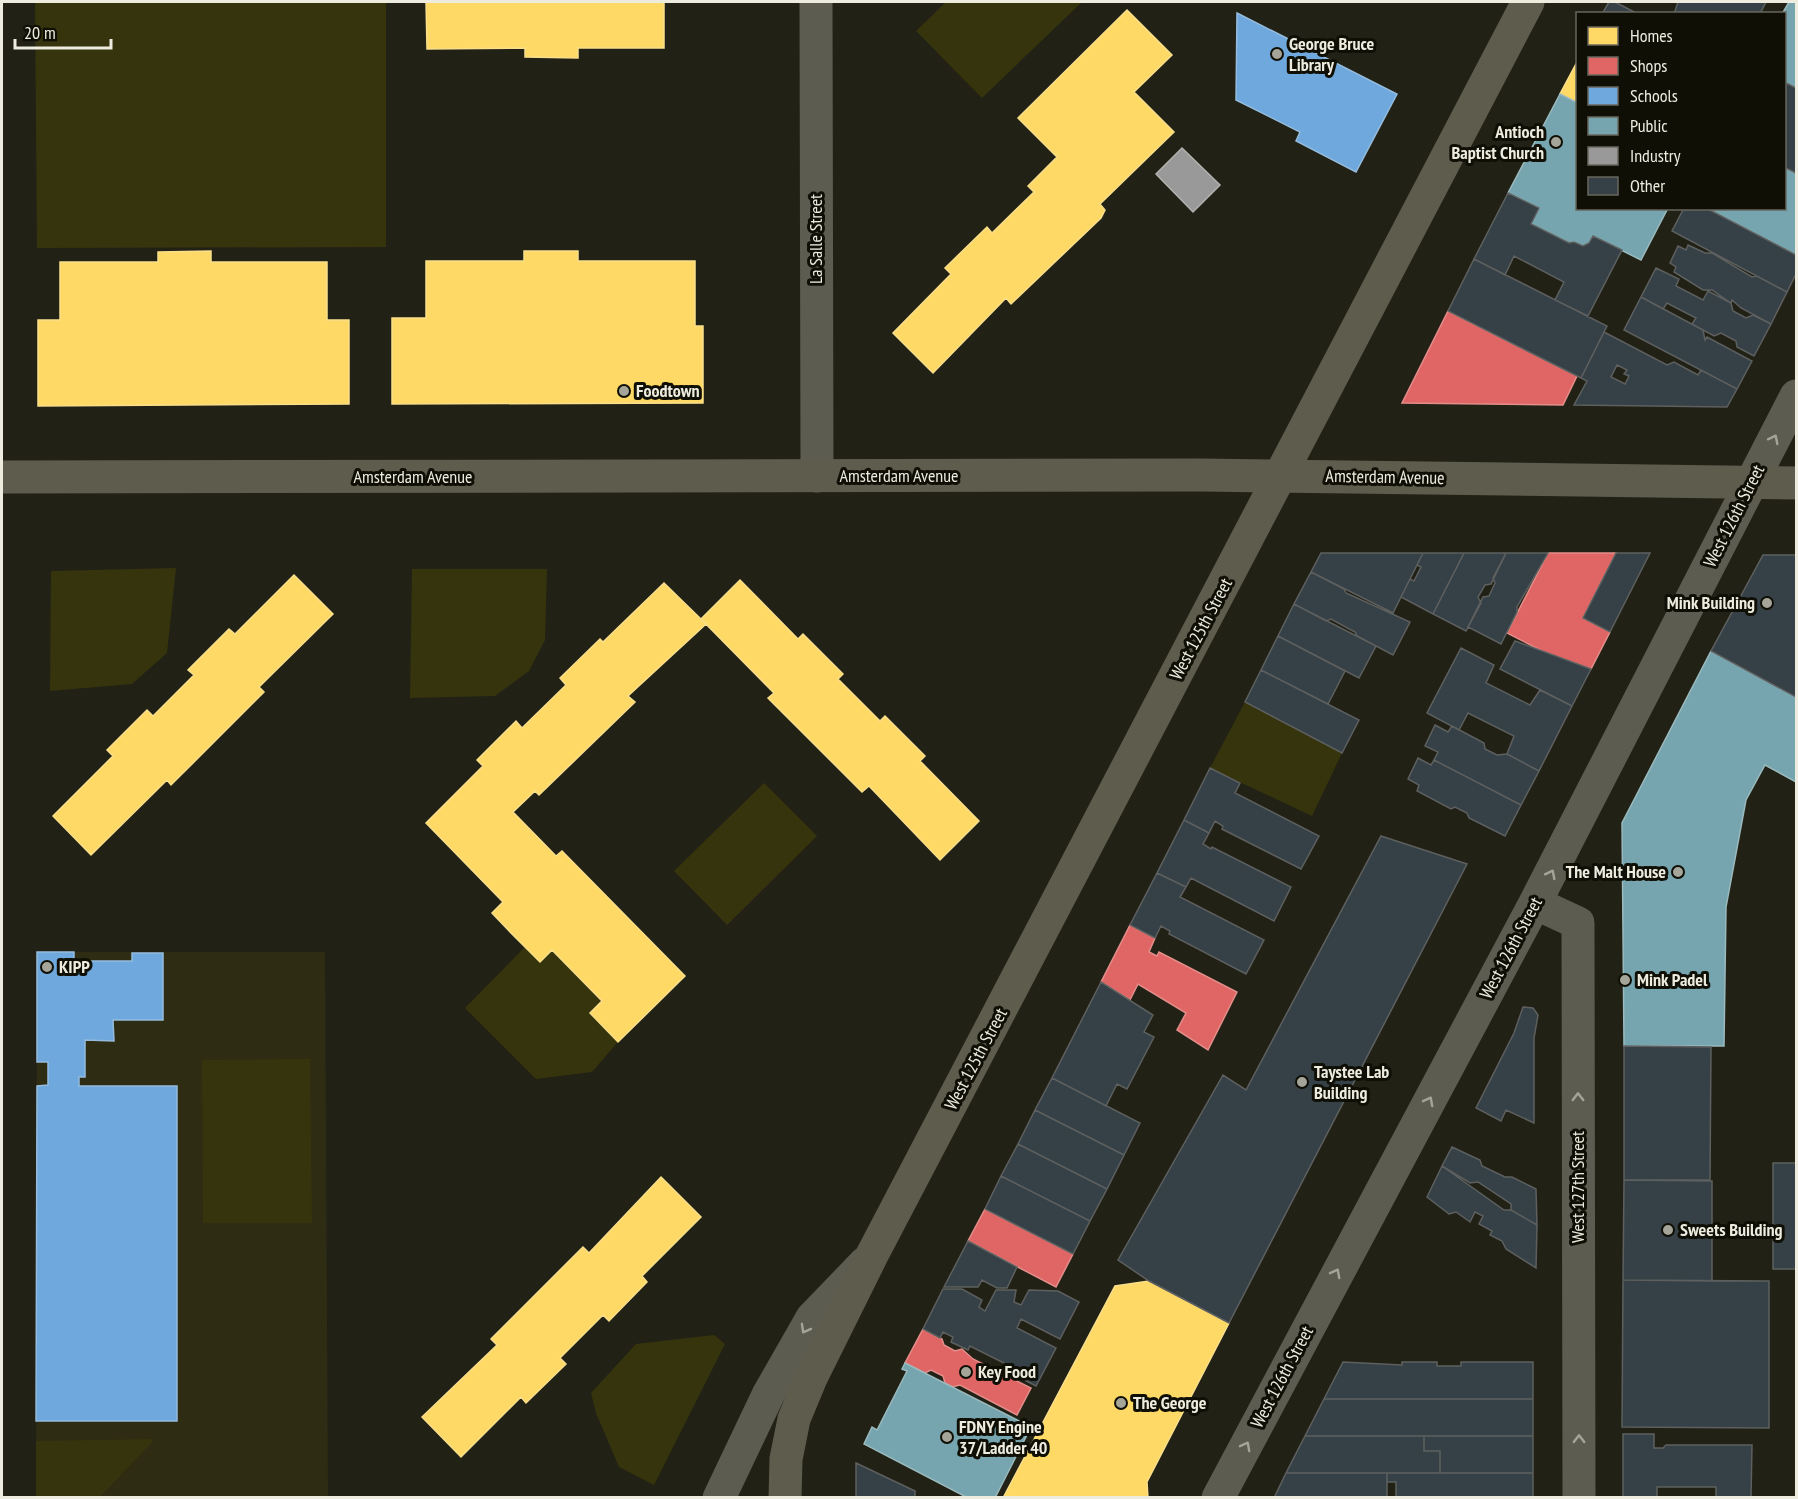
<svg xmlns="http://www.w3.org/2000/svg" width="1798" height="1499" viewBox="0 0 1798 1499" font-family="'PT Sans Narrow',sans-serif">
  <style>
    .built { fill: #2e2c12 }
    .green { fill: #36340d }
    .homes { fill: #ffd966; stroke: #fadf8a; stroke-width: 1.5 }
    .shops { fill: #e06666; stroke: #e48e8a; stroke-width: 1.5 }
    .schools { fill: #6fa8dc; stroke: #95bcdd; stroke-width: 1.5 }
    .public { fill: #76a5af; stroke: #9ababd; stroke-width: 1.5 }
    .industry { fill: #999; stroke: #b2b2ae; stroke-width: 1.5 }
    .building { fill: #364047; stroke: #5d605f; stroke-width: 1.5; fill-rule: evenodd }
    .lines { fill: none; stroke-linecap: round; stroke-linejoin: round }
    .minor { stroke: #5d5c51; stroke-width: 33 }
    .major { stroke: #5e5c4d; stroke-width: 33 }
    .oneway { stroke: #a5a498 }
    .poi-dot { fill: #a6a599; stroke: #0f0f06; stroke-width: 2 }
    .labels { text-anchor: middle; stroke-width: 6; stroke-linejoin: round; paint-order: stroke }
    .poi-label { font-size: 18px; font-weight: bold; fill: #edecdf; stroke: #0f0f06; text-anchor: start }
    .street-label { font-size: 18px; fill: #edecdf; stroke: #0f0f06 }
  </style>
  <rect width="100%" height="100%" fill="#222116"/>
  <path class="built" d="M37,952H325L328,1497L36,1498Z"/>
  <path class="green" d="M35,2H386V247L37,248Z
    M946,2H1082L982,98L916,31Z
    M176,568L167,653L132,684L50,691L51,571Z
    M412,569H547L545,640L529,671L495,696L410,698Z
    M1245,702L1342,753L1312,816L1210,768Z
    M764,783L817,836L727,925L674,871Z
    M525,947L540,962L552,950L602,1001L590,1013L618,1042L592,1072L536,1079L465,1008Z
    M310,1059L312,1223H203L202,1060Z
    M714,1335L725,1344L654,1485L619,1467L596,1413L591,1393L636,1344Z
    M155,1439L100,1497H36V1441Z"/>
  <path class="homes" d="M426,2H664V48H578V58L525,57V48L427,49Z
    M1127,10L1172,55L1134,92L1174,132L1100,204L1105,210L1101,218L1011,304L1006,298L933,373L893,333L951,274L945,268L987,227L992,233L1034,192L1028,186L1057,157L1018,118Z
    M1577,62L1578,63V103L1560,94Z
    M211,251V262H327V320H349V404L38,406V320H60V262H158V252Z
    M524,251H578V261H695V326H703V403L392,404V318H426V261H524Z
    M294,575L333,614L259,687L264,692L171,785L167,780L91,855L53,816L113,756L107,750L147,710L153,716L194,675L188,670L229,629L235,634Z
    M740,580L798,639L803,634L843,674L838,679L880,721L885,716L925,756L920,761L979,821L940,860L869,786L862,792L768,698L774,693L701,619Z
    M664,583L706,624L628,696L635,702L539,795L535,791L513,812L556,856L562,851L685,976L618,1042L590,1013L602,1001L552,950L540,962L512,934L492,913L503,902L426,823L483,766L477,760L516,721L522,728L566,685L560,678L600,639L603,642Z
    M661,1177L701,1217L642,1276L647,1282L609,1321L603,1315L560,1358L566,1364L526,1403L521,1397L461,1457L422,1417L497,1345L491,1339L583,1247L589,1253Z
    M1149,1281L1229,1323L1147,1482L1148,1498H1003L1115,1286Z"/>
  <path class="shops" d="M1448,311L1577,376L1563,405L1402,403Z
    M1548,553H1616L1583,618L1610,632L1591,669L1544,652L1507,633Z
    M1130,925L1155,938L1149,952L1157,956L1159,952L1237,992L1208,1050L1177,1030L1186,1013L1138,984L1130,1000L1101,982Z
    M985,1209L1073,1254L1056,1287L968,1241Z
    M923,1329L942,1339L944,1345L955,1351L962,1349L973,1359L1031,1388L1017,1415L960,1385L952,1387L945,1383L943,1376L931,1370L925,1373L905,1363Z"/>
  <path class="schools" d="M1237,13L1397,94L1356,172L1296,141L1300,132L1236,100Z
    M37,952H74V961H132V953H163V1020H113L114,1041L85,1040V1077H79V1086H177V1421H36L37,1086L48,1085V1062H37Z"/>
  <path class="public" d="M1789,2H1796V88L1784,82V14H1782Z
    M1560,94L1578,103V208H1668L1641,260L1593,236L1589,243L1583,246L1574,242L1569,243L1531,224L1539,208L1508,193Z
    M1784,167L1796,173V255L1706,208H1784Z
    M1711,651L1796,697V782L1765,765L1746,800L1726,907L1724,1046H1624L1622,823Z
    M905,1363L1031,1427L995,1498H968L864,1444L872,1427L877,1430L907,1371L902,1369Z"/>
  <path class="industry" d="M1182,148L1220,185L1193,212L1156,174Z"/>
  <path class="building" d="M1609,2H1615L1638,14H1602Z
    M1678,2H1766L1760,14H1674Z
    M1784,82L1796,88V173L1784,167Z
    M1508,193L1539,208L1531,224L1569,243L1574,242L1583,246L1589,243L1593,236L1622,250L1588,316L1555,300L1564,282L1514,256L1505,275L1474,259Z
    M1684,208H1706L1796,255V274L1787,292L1672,231Z
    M1688,245L1705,253H1712L1752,277L1757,276L1787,292L1771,324L1741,308L1732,300L1731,303L1712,290H1703L1674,272L1676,267L1670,263L1678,246L1686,250Z
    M1474,259L1607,326L1581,378L1448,311Z
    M1656,268L1679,279L1676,286L1703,300L1708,291L1731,303L1733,311L1746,318L1753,315L1771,324L1754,356L1737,347L1736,341L1721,333L1714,336L1692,324L1696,318L1667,303L1663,309L1641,297Z
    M1641,297L1703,330L1705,340L1707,337L1752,361L1737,389L1624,330Z
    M1604,332L1667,365L1674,362L1698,375L1701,370L1737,389L1727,407L1574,405L1587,381L1581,378ZM1617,365L1627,370L1624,374L1629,376L1625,384L1611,377Z
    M1321,553H1423L1393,613L1311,572Z
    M1423,553H1464L1433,614L1401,597L1410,579L1414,581L1421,567L1417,565Z
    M1464,553H1506L1491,584L1485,585L1478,597L1481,603L1466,631L1433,614Z
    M1506,553H1548L1517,607V612L1501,644L1468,627L1483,597L1489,596L1495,583L1493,578Z
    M1616,553H1650L1610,632L1583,618Z
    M1763,555H1796V697L1711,651Z
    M1311,572L1344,589L1346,593L1410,622L1393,655L1357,636L1355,632L1331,619L1326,621L1294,604Z
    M1294,604L1376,646L1359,678L1278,636Z
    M1278,636L1345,671L1328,704L1261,670Z
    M1515,641L1591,669L1572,706L1500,669Z
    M1461,648L1494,665L1486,683L1530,705L1540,690L1572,706L1539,771L1507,754L1514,736L1468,713L1459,730L1427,713Z
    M1261,670L1359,720L1342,753L1245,702Z
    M1435,725L1448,732L1452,726L1484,743L1485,749L1497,755L1507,754L1539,771L1521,805L1434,760L1438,752L1425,746Z
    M1418,758L1431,765L1434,760L1521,805L1505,836L1469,818L1467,813L1455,807L1451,809L1417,791L1419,785L1408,779Z
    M1210,768L1240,783L1235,793L1319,836L1301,869L1222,829L1223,826L1215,821L1209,833L1184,820Z
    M1184,820L1209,833L1203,844L1211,849L1212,847L1291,887L1274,921L1191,878L1186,887L1157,873Z
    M1381,836L1467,864L1229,1323L1149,1281L1118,1260L1223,1075L1246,1090Z
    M1157,873L1186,887L1180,897L1264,940L1246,974L1169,934L1170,931L1161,926L1155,938L1130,925Z
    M1101,982L1153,1015L1144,1032L1154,1037L1127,1089L1117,1084L1106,1106L1052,1078Z
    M1523,1007L1533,1008L1538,1015L1534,1038V1123L1506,1110L1501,1121L1476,1108L1514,1033Z
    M1624,1046L1711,1047L1710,1180H1624Z
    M1052,1078L1140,1123L1124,1155L1035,1110Z
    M1035,1110L1124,1155L1107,1189L1018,1144Z
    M1018,1144L1107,1189L1090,1221L1001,1176Z
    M1452,1147L1480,1160L1482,1166L1505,1177H1512L1536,1189L1537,1225L1511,1210V1204L1478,1182L1470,1183L1442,1166Z
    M1773,1163H1796V1269H1773Z
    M1442,1166L1504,1210H1511L1537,1225L1536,1268L1506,1249L1502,1241L1490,1235L1492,1231L1479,1224L1483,1216L1475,1212L1470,1222L1456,1212L1449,1214L1427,1197Z
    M1001,1176L1090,1221L1073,1254L985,1209Z
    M1624,1180L1712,1181V1281L1623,1280Z
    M968,1241L1017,1267L1007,1288H997L982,1280L978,1287H944Z
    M1623,1280L1769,1281V1428L1622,1427Z
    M943,1289H962L982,1300L979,1307L985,1311L996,1290H1016L1014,1302L1021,1305L1029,1290L1058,1291L1079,1302L1060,1339L1021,1319L1017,1328L1056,1348L1036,1386L1009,1372L1012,1367L970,1346L968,1350L951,1342L953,1337L943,1332L940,1338L923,1329Z
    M1343,1362L1402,1365V1362H1437V1366H1461V1362H1533V1399H1324Z
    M1324,1399H1533V1436H1305Z
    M1623,1434H1654V1448H1663L1666,1445H1752L1751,1498H1716V1487H1657V1498H1623Z
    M1305,1436H1424V1451H1440V1473H1286Z
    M1424,1436H1533V1473H1440V1451H1424Z
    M856,1463L915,1491V1498H856Z
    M1286,1473H1387V1498H1274Z
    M1387,1473H1533V1498H1396V1482H1387Z"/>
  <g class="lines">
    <path class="minor" d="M816,2L817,476
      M1535,903L1578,923L1579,1498
      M719,1498L768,1395L812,1318L865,1263
      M1218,1498L1535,903L1796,396"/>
    <path class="major" d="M2,477L1201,475L1796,483
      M785,1498L786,1459L794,1419L811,1378L872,1255L1528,2"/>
  </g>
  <defs><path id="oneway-chevron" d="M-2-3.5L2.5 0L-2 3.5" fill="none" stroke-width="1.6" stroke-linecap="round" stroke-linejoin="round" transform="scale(1.5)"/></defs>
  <g class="oneway">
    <use href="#oneway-chevron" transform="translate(1774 439) rotate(-63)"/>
    <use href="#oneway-chevron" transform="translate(1551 874) rotate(-63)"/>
    <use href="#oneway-chevron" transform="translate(1578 1097) rotate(-90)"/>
    <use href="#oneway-chevron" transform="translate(1429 1101) rotate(-62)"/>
    <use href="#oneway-chevron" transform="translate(1336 1273) rotate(-62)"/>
    <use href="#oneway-chevron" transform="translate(805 1329) rotate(119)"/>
    <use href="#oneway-chevron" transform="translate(1579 1439) rotate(-90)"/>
    <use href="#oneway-chevron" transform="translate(1246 1446) rotate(-62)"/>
  </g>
  <g class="poi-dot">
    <circle cx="1277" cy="54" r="6"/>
    <circle cx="1556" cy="142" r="6"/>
    <circle cx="624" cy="391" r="6"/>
    <circle cx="1767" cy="603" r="6"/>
    <circle cx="1678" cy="872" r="6"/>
    <circle cx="47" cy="967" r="6"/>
    <circle cx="1625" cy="980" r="6"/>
    <circle cx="1302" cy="1082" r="6"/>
    <circle cx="1668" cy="1230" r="6"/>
    <circle cx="966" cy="1372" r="6"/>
    <circle cx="1121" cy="1403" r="6"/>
    <circle cx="947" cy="1437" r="6"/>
  </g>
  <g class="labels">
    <g class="poi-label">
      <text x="1289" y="50">George Bruce<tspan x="1289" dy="21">Library</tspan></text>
      <text x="1544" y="138" text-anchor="end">Antioch<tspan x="1544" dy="21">Baptist Church</tspan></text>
      <text x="636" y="397">Foodtown</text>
      <text x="1755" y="609" text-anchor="end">Mink Building</text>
      <text x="1666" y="878" text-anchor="end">The Malt House</text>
      <text x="59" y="973">KIPP</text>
      <text x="1637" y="986">Mink Padel</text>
      <text x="1314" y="1078">Taystee Lab<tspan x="1314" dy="21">Building</tspan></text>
      <text x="1680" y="1236">Sweets Building</text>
      <text x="978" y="1378">Key Food</text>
      <text x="1133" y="1409">The George</text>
      <text x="959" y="1433">FDNY Engine<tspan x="959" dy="21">37/Ladder 40</tspan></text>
    </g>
    <g class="street-label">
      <text transform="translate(816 239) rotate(-90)" y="6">La Salle Street</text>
      <text x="899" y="482">Amsterdam Avenue</text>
      <text x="413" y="483">Amsterdam Avenue</text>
      <text transform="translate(1385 477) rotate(1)" y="6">Amsterdam Avenue</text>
      <text transform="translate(1734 516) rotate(-63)" y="6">West 126th Street</text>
      <text transform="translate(1201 629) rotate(-62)" y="6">West 125th Street</text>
      <text transform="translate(1511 948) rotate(-62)" y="6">West 126th Street</text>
      <text transform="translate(976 1059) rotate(-62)" y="6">West 125th Street</text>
      <text transform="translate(1578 1187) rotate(-90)" y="6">West 127th Street</text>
      <text transform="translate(1282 1377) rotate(-62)" y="6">West 126th Street</text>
    </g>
  </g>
  <rect width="1798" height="1499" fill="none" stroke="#edecdf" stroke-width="6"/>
  <rect x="1576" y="12" width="210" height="198" fill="#0f0f06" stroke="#68675d" stroke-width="1.5"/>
  <rect x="1588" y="27" width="30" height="18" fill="#ffd966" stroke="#68675d" stroke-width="1.5"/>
  <text x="1630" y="42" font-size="18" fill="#edecdf">Homes</text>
  <rect x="1588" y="57" width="30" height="18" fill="#e06666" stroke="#68675d" stroke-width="1.5"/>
  <text x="1630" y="72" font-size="18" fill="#edecdf">Shops</text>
  <rect x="1588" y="87" width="30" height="18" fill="#6fa8dc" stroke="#68675d" stroke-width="1.5"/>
  <text x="1630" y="102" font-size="18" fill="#edecdf">Schools</text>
  <rect x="1588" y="117" width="30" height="18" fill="#76a5af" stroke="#68675d" stroke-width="1.5"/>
  <text x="1630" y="132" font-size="18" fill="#edecdf">Public</text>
  <rect x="1588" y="147" width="30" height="18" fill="#999999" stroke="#68675d" stroke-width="1.5"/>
  <text x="1630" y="162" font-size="18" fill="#edecdf">Industry</text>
  <rect x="1588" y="177" width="30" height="18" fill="#364047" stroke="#68675d" stroke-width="1.5"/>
  <text x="1630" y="192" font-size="18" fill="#edecdf">Other</text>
  <path d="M15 39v9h96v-9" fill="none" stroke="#edecdf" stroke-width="3"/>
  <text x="24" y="39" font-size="18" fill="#edecdf" stroke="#0f0f06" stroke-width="4.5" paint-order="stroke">20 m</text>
</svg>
